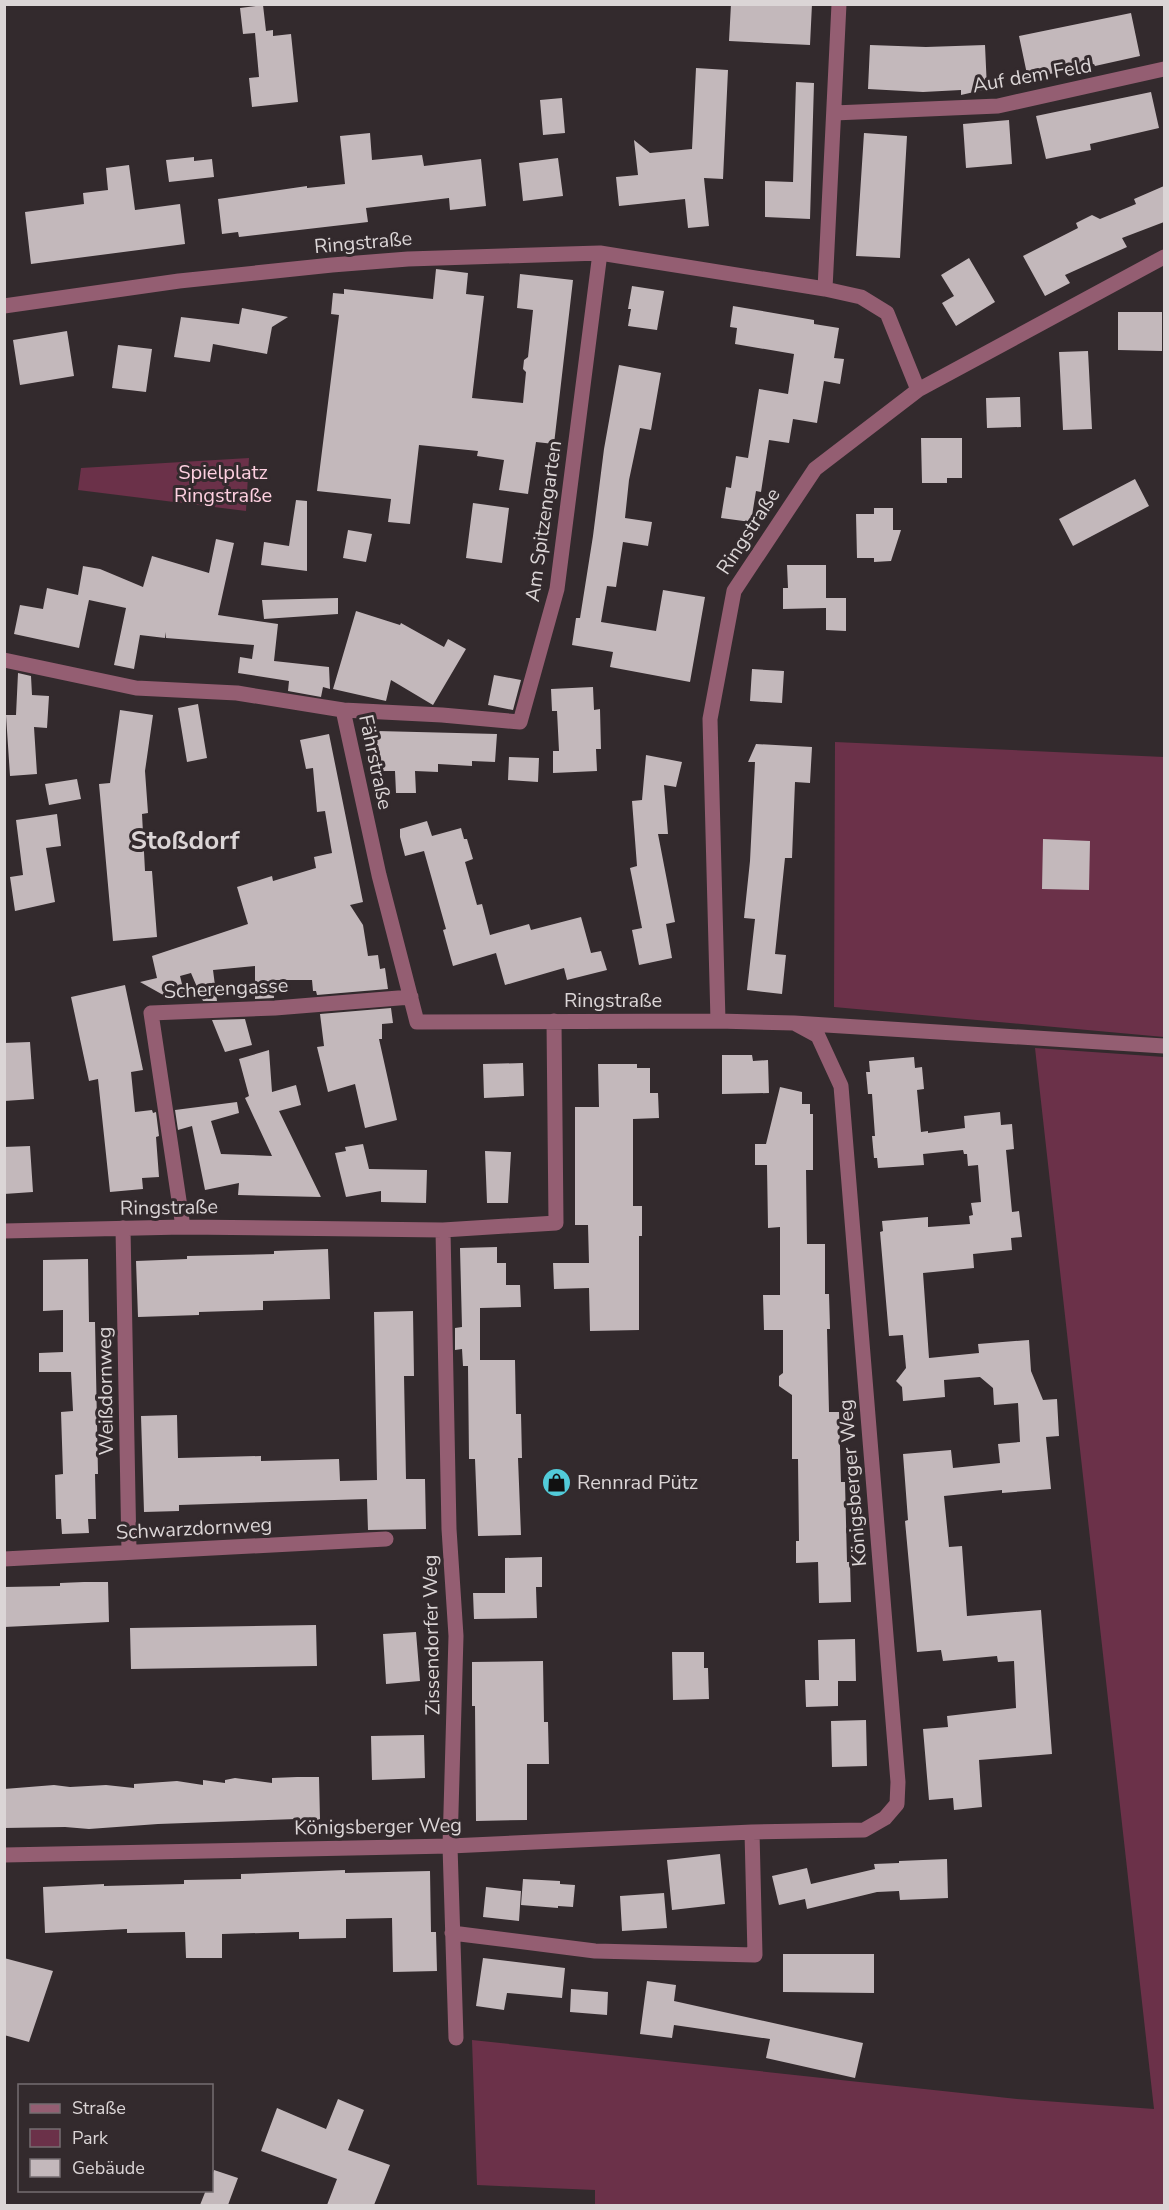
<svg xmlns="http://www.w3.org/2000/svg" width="1169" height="2210" viewBox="0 0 1169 2210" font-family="'Nunito Sans',sans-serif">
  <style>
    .green { fill: #6b3149 }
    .building { fill: #c3b8bb }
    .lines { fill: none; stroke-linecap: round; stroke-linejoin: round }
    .minor { stroke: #945e72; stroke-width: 15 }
    .labels { text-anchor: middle; stroke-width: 6; stroke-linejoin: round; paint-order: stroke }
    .street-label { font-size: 20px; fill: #dbd5d6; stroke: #332a2d }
    .park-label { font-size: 20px; fill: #fed0e0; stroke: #332a2d }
    .poi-label { font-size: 20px; fill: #dbd5d6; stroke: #332a2d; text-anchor: start }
    .district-label { font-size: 26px; font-weight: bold; fill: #dbd5d6; stroke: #332a2d }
  </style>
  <rect width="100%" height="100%" fill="#332a2d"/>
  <path class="green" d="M249,458L246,511L78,490L81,468Z
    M835,742L1164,757V1037L834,1007Z
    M1035,1048L1164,1057V2205L595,2206V2190L477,2185L472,2040L1017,2099L1154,2109Z"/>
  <path class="building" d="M731,4H812L810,45L729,41Z
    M263,5L266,31L273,30V36L291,34L298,102L252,107L249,78L259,77L255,33L243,34L240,8Z
    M1131,13L1140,56L1095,66L1094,64L1028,79L1019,36Z
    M870,45L926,47L985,45L987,89L961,95V90L923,92L868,89Z
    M696,68L728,70L723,179L704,178L709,226L688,228L685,199L619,206L616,177L638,175L634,140L650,153L692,149Z
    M796,82L814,83L810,219L765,217V181L793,182Z
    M1151,92L1159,128L1090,144L1091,150L1046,159L1036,116Z
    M562,98L565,133L543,135L540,100Z
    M1009,120L1012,164L966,168L963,124Z
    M370,133L372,160L422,155L424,166L481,159L486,206L450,210L449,198L366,208L368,222L239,237L238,232L222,234L218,199L307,186V188L345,184L340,136Z
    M864,133L907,136L900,258L856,256Z
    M194,157V161L212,159L214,177L169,182L166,160Z
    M558,158L563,196L523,201L519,163Z
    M129,165L135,210L180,204L185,244L31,264L25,212L84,204L83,193L108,190L106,168Z
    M1164,186V222L1122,238L1127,247L1065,275L1070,283L1045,296L1023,256L1078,228L1076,223L1092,215L1100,219L1136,204L1134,199Z
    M969,258L995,302L956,326L942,303L954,296L941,275Z
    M436,269L468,273L466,294L484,296L472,398L523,403L526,372L523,369L524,360L528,357L533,310L517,308L520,274L573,280L554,444L536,442L528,494L499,490L504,460L477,456L478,451L419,445L410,524L388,522L391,499L317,491L339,315L331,314L333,293L344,294V289L433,299Z
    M632,286L664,291L657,330L628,326L631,309H628Z
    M733,306L814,320V324L839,328L834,358L844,359L840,384L824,381L817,423L793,419L789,443L769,440L761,492L756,491L751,522L721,518L726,487L731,488L736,456L748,458L759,389L788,394L794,354L735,344L737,328L730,327Z
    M242,308L288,317L272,327L267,354L213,344L210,362L174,357L181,317L239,324Z
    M1118,312H1162V351L1118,350Z
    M67,331L74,376L20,385L13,340Z
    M118,345L152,349L146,392L112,388Z
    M1088,351L1092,429L1063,430L1059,352Z
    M619,365L661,373L651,430L640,428L629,480L625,518L652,522L648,546L623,542L616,587L607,586L601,622L656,631L663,590L705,597L690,682L610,667L613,652L572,645L576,618H580L593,536L604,449Z
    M1020,397L1021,427L987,428L986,398Z
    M921,438H962V478H947V483H922Z
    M1135,479L1149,506L1073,546L1059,519Z
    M296,500L307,501V571L261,565L264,542L289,546Z
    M473,503L509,508L502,563L466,558Z
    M874,508H893V530H901L891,561L874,562V558H857L856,514H874Z
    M348,530L372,534L366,562L343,558Z
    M216,539L234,543L218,615L278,624L274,661L329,667L330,689L323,687L321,697L288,691L289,681L238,673L240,657L252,659L254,645L166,638L165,632V638L140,635L134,669L114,665L126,608L89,600L79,648L14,634L20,605L43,609L47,588L78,595L83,566L100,569L143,587L152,556L209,573Z
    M787,565H826V598H846V631L826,630V599V608L783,609V588H788Z
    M338,598V614L264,619L262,600Z
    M356,611L400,625L401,623L444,647L448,639L466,649L433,705L391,680L386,701L333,689Z
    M752,669L784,671L782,703L750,701Z
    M18,673L31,676L32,695L49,696L47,728L34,727L37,774L10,776L6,715H16Z
    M494,675L521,680L513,710L488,705Z
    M593,687L594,710L600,709L601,749H596L597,771L553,773V751H559L557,711H552L551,689Z
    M198,704L207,758L187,762L178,708Z
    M120,710L153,715L145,771L148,813L142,814L145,871H152L157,937L113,941L99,784L110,783Z
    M377,731L497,734L495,762L472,761V766L438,764V772L415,771L416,793H396L395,771H377Z
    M329,734L363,902L350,905L363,925L368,956L378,955L380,969L385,968L388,989L317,995L316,991H313L312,980H273L274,998L255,999V966L213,970L217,1001H203L191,973L180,976L184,992L165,996L140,982L157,978L152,956L248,924L237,887L272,876L273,881L316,868L314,857L332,853L325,811L317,812L313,768L306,769L300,740Z
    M756,744L812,747L810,783L795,782L792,858H785L775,954L786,955L782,994L747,990L755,919L744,918L750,861L755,762H748Z
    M646,755L682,762L676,787L664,785L668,834H658L675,922L666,924L672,958L639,965L632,930L642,928L630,868L637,866L632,801L642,800Z
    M509,757L539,758L538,782L508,780Z
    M77,779L81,799L49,805L45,784Z
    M57,814L61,846L46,848L55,902L15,911L10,877L23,875L16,820Z
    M427,821L432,836L461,828L464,839H467L473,859L465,862L477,905L482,904L490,935L529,924L531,930L581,917L591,953L601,951L607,970L567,980L564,968L505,985L496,953L453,966L443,930L446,929L424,851L405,856L400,837V829Z
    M1043,839L1090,841L1089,890L1042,889Z
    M125,985L143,1070L131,1072L135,1112L152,1110L153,1113L156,1112L159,1136L156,1137L159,1177L142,1178L143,1189L110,1192L98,1079L89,1081L71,997Z
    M391,1008L393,1023L382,1024V1039H379L397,1120L365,1128L355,1084L328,1092L317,1047L324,1046L320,1014Z
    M245,1019L252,1045L225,1052L212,1020Z
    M30,1042L34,1099L4,1101V1043Z
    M269,1050L272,1092L296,1085L301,1105L279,1111L321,1197L238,1195L239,1183L205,1190L192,1126L178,1130L175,1110L237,1102L239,1113L211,1121L221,1154L272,1156L245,1098L249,1096L239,1059Z
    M722,1055H752L753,1061L768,1060L769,1093L722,1094Z
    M914,1057L915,1068L922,1067L924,1089L917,1090L921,1132L928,1131V1133L965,1128L964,1116L1000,1112L1001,1125L1012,1124L1014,1149L1006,1150L1012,1212L1019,1211L1022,1237L1011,1238L1012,1250L973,1254L974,1268L923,1273L929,1358L979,1353L978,1344L1029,1340L1031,1371L1043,1400L1057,1399L1059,1436L1046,1437L1051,1489L1002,1493V1490L944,1496L949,1547L962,1546L967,1616L1041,1610L1052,1754L979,1760L982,1807L954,1810L953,1798L929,1800L923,1729L948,1727L947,1716L1016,1708L1014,1661L998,1662L997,1656L943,1661L941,1650L917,1652L905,1521L908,1520L903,1454L951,1450L953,1468L1000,1463L998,1444L1020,1442L1018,1403L994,1405L993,1388L980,1377L944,1380L945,1397L903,1401L902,1387L896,1381L906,1368L903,1335L889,1336L880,1232L883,1231L882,1221L928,1217V1227L970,1224L969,1216L973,1215L971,1203L981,1202L978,1165L968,1166L967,1154H964L963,1150L923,1154L924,1165L878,1168L877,1158H874L872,1136H875L872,1094H868L866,1072H870L869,1061Z
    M523,1063L524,1096L484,1098L483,1064Z
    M598,1064H637V1068H650V1093H658L659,1118L633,1119V1206H642V1236H639V1330L590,1331L589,1288L554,1289L553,1263H589L588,1225H575V1107H599Z
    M780,1087L802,1092V1104H810V1114H813V1170H806L807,1244H825V1294H829L830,1329H827L829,1412H839L841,1482H845L847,1562H850L851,1602L819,1603L818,1562L796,1563V1541H799L798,1459H792V1395L779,1386V1376L783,1373V1330H764L763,1295H780V1227L768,1228L767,1165H755V1144H766Z
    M363,1144L369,1169L427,1170L426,1203L381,1202V1191L346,1197L335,1153L346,1151L345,1147Z
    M30,1146L33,1192L4,1194V1147Z
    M485,1151L511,1152L508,1203H487Z
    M497,1247V1263H506V1285H520L521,1307L480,1308V1360H515L516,1414H521L522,1458H518L521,1535L478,1536L475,1459H469L468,1366H463L462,1349L455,1350V1328L462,1327L460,1248Z
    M328,1249L330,1299L263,1301V1310L199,1312V1315L138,1317L136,1261L187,1259V1256L274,1254V1251Z
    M88,1259L89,1322H95L98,1474H95L96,1519H88L89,1533L62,1534L61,1519H56L55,1475L63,1474L61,1412L73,1411L71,1372H39V1353L63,1352V1310L43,1311V1260Z
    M413,1311L414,1376H404L406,1479H425L426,1529L368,1530L367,1499L179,1505V1511L144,1512L141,1416L177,1415L178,1458L261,1456V1461L339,1459L340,1481L377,1480L374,1312Z
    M542,1557V1587H536L537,1618L474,1619L473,1593H505V1558Z
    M84,1582H108L109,1622L4,1627V1587L60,1586V1583Z
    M316,1625L317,1666L131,1669L130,1628Z
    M416,1632L420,1681L386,1684L383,1634Z
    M855,1639L856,1681H838V1706L806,1707L805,1680H819L818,1640Z
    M672,1652H704V1668H708L709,1699L673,1700Z
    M543,1661L544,1722H548L549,1764H527V1820L476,1821L475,1706H472V1662Z
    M866,1720L867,1766L832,1767L831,1721Z
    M424,1735L425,1778L372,1780L371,1736Z
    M297,1777H319L320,1819L307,1823L296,1819L158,1824L89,1829L65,1827L4,1828V1789L54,1785L70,1787L106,1785L134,1788V1784L177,1781L203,1785V1780L225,1783V1780L235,1778L272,1783V1778Z
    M720,1854L725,1904L672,1910L667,1860Z
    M947,1859L948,1898L900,1900L899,1891L877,1892L807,1909L805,1899L779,1905L772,1876L807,1868L811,1884L875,1869L874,1864L899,1863V1861Z
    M345,1870V1873L430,1871L431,1932H436L437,1971L393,1972L392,1918L346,1919V1938L299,1939V1932L222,1934V1958H186L185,1932L127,1933V1929L45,1933L43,1887L104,1884V1886L184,1884V1880L241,1879V1874Z
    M523,1879L560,1881V1884L575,1885L573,1907L558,1906V1908L521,1905Z
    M486,1887L521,1891L519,1921L483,1917Z
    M664,1893L667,1928L622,1931L620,1896Z
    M783,1954H874V1993L783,1992Z
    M4,1958L53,1971L29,2042L4,2035Z
    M483,1958L565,1968L562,1998L507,1993L504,2010L476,2006Z
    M647,1981L676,1985L674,2001L863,2043L855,2078L766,2058L770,2039L674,2025L672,2038L640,2034Z
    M571,1989L608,1992L607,2015L570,2012Z
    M338,2099L364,2110L348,2150L390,2165L374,2205H327L337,2179L261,2151L277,2108L326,2129Z
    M214,2170L238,2178L228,2205H200L206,2190H212V2176Z"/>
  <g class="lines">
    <path class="minor" d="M834,113L998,106L1164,69
      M825,289L839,4
      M4,306L179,281L332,265L408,259L600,253L825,289L861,297L887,313L918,390L815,469L734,591L710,719L718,1021
      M918,390L1164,257
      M4,660L136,688L237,693L343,710L379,875L417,1022L718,1021L794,1023L1164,1046
      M343,710L442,715L520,722L557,589L600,253
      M183,1227L151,1013L275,1008L411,997
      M123,1228L129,1552
      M443,1230L449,1529L456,1636L450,1846L456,2038
      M4,1231L183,1227L443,1230L556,1223L554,1021
      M4,1559L386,1539
      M4,1855L450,1846L752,1832L864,1830L885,1818L897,1804L898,1782L841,1086L818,1036L794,1023
      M452,1933L595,1951L755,1955L752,1832"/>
  </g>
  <defs>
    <symbol id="shop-disc" viewBox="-11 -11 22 22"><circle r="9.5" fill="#52cbd9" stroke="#332a2d"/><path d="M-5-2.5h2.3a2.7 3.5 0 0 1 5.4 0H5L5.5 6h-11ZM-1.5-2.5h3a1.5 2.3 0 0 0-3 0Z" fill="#111"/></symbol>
  </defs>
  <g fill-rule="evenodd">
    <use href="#shop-disc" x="540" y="1466" width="33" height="33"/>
  </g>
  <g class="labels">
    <g class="street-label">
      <text transform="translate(1032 75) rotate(-10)" y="7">Auf dem Feld</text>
      <text transform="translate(363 242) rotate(-5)" y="7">Ringstraße</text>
      <text transform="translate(543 521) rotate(-82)" y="7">Am Spitzengarten</text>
      <text transform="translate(748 531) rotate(-57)" y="7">Ringstraße</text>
      <text transform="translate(376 762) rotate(78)" y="7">Fährstraße</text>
      <text transform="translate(226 988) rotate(-3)" y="7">Scherengasse</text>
      <text x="613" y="1007">Ringstraße</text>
      <text transform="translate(169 1207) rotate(-1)" y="7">Ringstraße</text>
      <text transform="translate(105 1391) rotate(-91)" y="7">Weißdornweg</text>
      <text transform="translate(852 1483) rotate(-95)" y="7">Königsberger Weg</text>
      <text transform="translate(194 1528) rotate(-3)" y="7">Schwarzdornweg</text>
      <text transform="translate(431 1635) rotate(-91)" y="7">Zissendorfer Weg</text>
      <text transform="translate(378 1826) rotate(-1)" y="7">Königsberger Weg</text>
    </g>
    <g class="park-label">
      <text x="223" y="479">Spielplatz<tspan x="223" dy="23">Ringstraße</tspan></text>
    </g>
    <g class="poi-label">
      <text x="577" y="1489">Rennrad Pütz</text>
    </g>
    <g class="district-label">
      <text x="185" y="849">Stoßdorf</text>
    </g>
  </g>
  <rect width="1169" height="2210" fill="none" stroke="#dbd5d6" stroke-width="12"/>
  <rect x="18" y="2084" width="195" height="108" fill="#332a2d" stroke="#766e71" stroke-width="1.5"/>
  <rect x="30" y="2104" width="30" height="9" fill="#945e72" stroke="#766e71" stroke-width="1.5"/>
  <text x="72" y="2114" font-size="18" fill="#dbd5d6">Straße</text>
  <rect x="30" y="2129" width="30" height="18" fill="#6b3149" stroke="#766e71" stroke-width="1.5"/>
  <text x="72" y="2144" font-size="18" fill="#dbd5d6">Park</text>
  <rect x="30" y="2159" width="30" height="18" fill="#c3b8bb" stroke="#766e71" stroke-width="1.5"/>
  <text x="72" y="2174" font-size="18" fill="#dbd5d6">Gebäude</text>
</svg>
